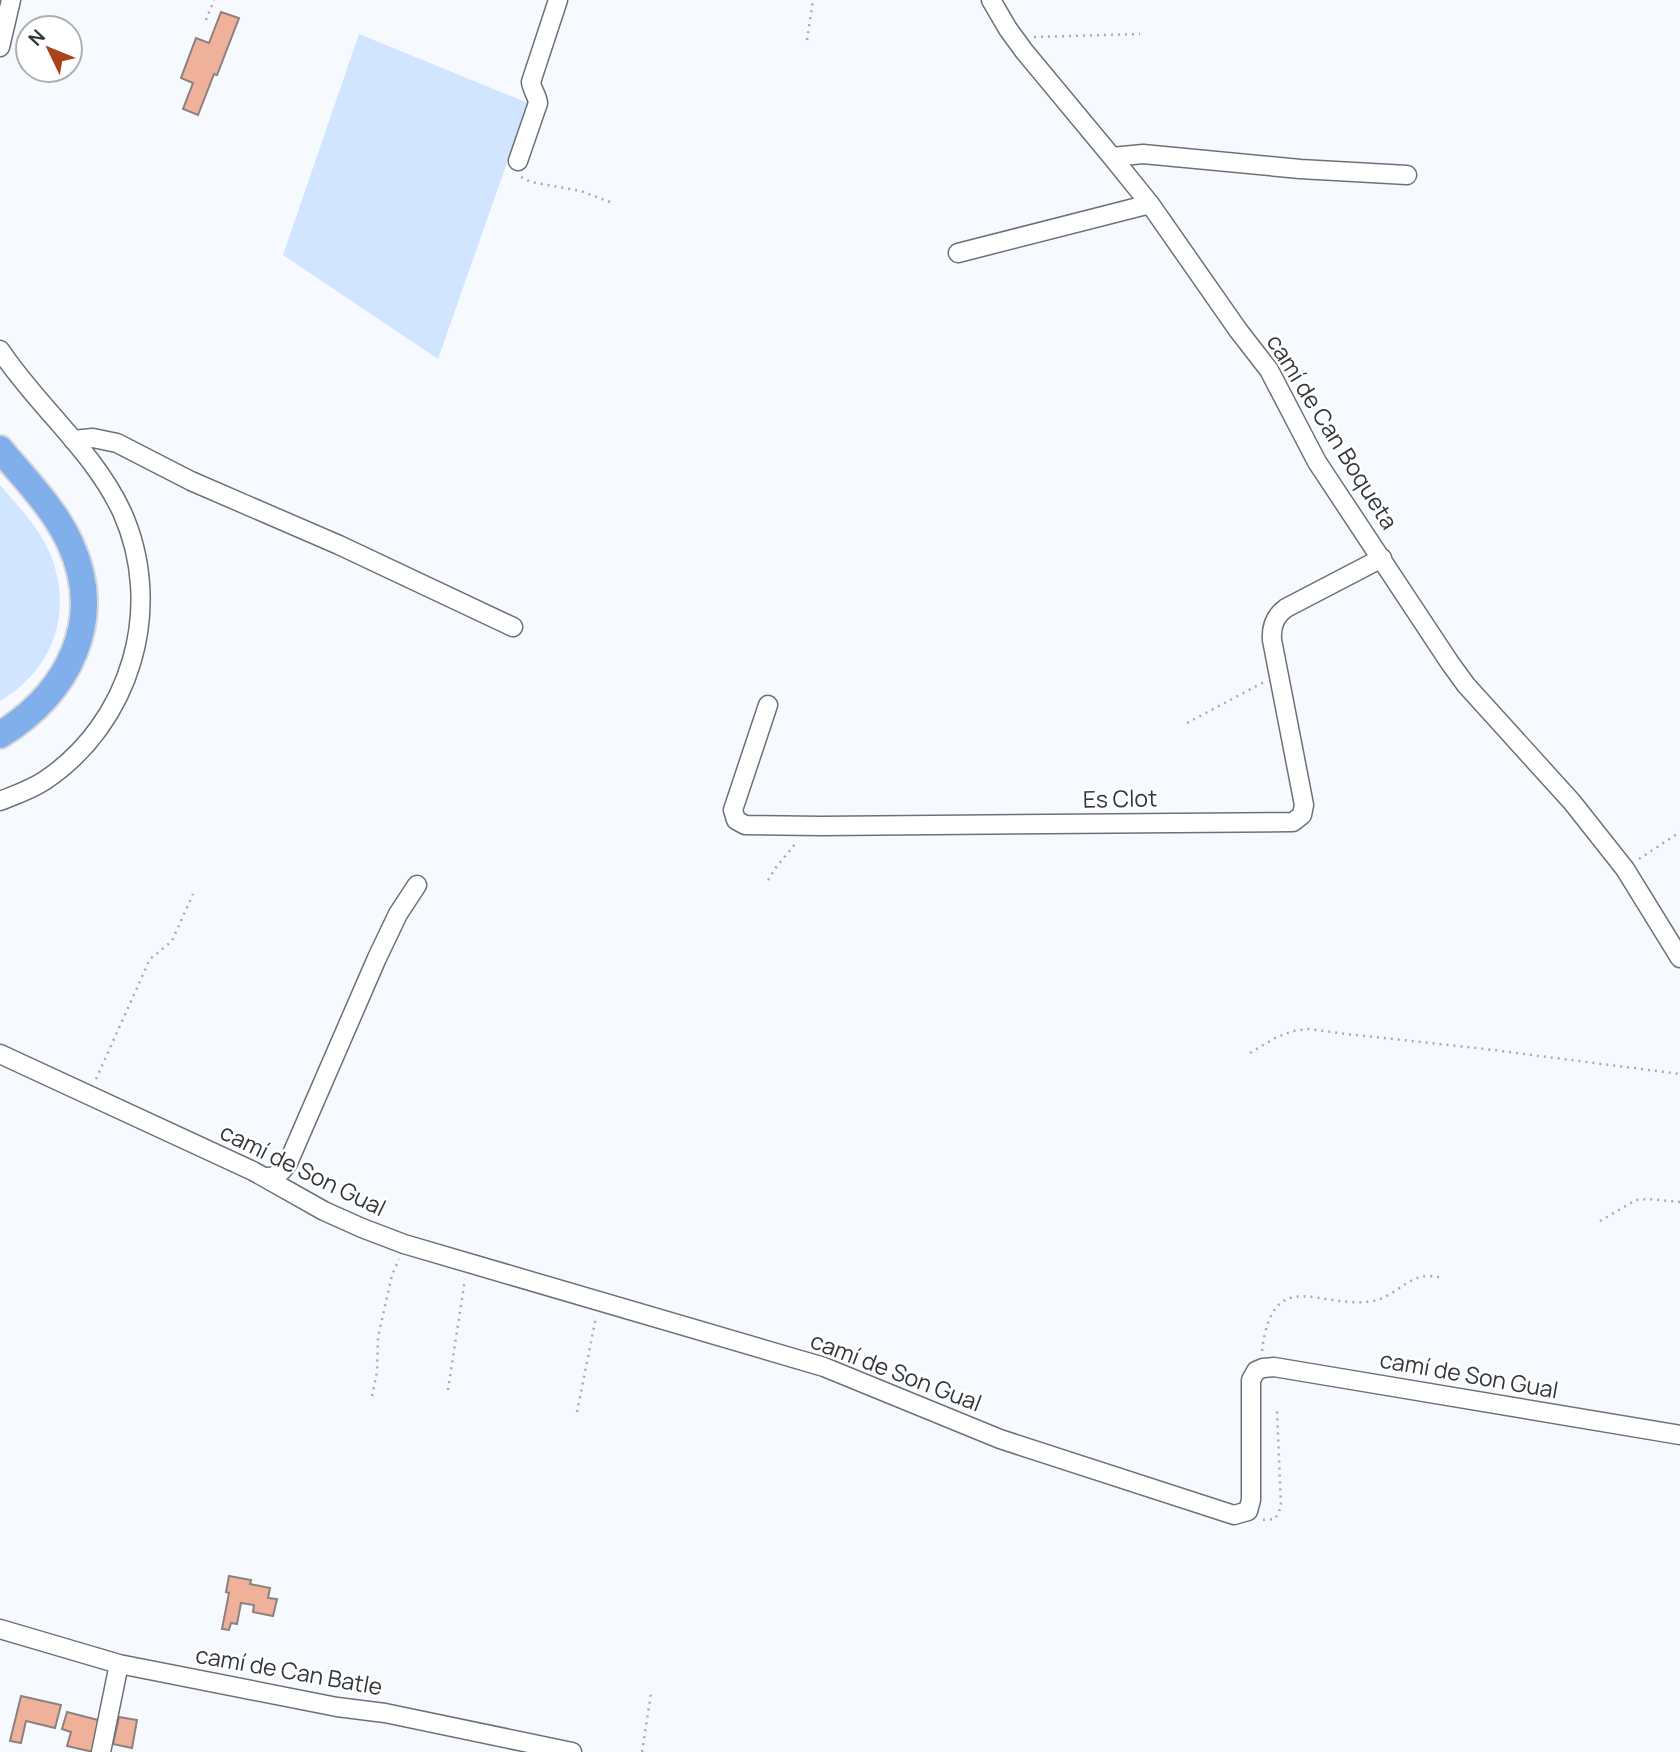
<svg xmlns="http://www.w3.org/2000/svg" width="1680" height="1752" viewBox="0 0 1680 1752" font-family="Manrope,sans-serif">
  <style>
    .green { fill: #d2e5fe }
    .building { fill: #f0b19b; stroke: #8b817e; stroke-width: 2 }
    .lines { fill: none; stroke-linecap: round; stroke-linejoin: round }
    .minor-casing { stroke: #6c7178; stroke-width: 21 }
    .highway-casing { stroke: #d6d7d8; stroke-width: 30 }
    .path { stroke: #a8acb0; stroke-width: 2.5; stroke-dasharray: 2 5; stroke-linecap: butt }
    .minor { stroke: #fff; stroke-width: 18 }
    .highway { stroke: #80afeb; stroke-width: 26 }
    .labels { text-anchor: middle; stroke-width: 5; stroke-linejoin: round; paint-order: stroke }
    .street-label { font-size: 23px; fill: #34373a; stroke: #fff }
  </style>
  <rect width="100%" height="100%" fill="#f6faff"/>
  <path class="green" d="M359,34L528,103L438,359L283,255Z
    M0,485C19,507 43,532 53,561C72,617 51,671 0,701Z"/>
  <path class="building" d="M221,12L239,18L217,75L214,74L198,115L183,109L193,83L181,78L196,38L209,43Z
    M229,1576L251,1580L250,1584L270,1588L268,1598L277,1599L273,1616L253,1612L254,1605L241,1603L237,1624L231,1623L229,1630L222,1629L229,1593L226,1592Z
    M21,1696L61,1705L55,1728L26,1721L21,1743L10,1741Z
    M67,1712L102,1721L93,1752L67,1746L71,1732L62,1729Z
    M119,1717L137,1720L132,1748L113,1744Z"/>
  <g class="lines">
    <defs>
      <path id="minor" d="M991,0L1008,29L1024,51L1112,157L1150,204L1238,330L1269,370L1317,462L1450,663L1466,685L1572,802L1625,869L1680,958
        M0,47L11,0
        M1112,157L1143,154L1300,169L1407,175
        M518,161L538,103C537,95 532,90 531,82L558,0
        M958,253L1150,204
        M0,350C37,406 93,450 122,512C165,608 131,723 44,781C30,790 15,795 0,801
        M73,440L93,438L117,443L191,481L339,545L513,627
        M768,705L733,810L736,820L745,825L822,826L1293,822L1302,815L1304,805L1272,640C1271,626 1275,616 1286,608L1382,558
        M0,1054L253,1171L324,1211L362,1228L404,1244L824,1367L1000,1439L1234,1515L1248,1511L1251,1500V1380L1256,1371L1263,1368L1274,1367L1680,1435
        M264,1177C276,1178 281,1173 288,1163L377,958L398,914L417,885
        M0,1629L119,1664L337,1707L385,1713L572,1752
        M101,1752L119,1664"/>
      <path id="highway" d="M0,449C25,479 54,508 70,543C106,621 68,693 0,735"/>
    </defs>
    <use href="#minor" class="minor-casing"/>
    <use href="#highway" class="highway-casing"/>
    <path class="path" d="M206,20L214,0
      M1034,37L1140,34
      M807,40L813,0
      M521,177L531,182L581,191L610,202
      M1187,723L1264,682
      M1639,859L1680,832
      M768,880L777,866L796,843
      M1250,1053L1275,1038L1293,1031L1309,1029L1346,1034L1485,1049L1680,1074
      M96,1079L150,959L172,941L193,894
      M1600,1221L1636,1200L1648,1199L1680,1202
      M1262,1351C1273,1263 1319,1310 1373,1301C1394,1297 1407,1277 1427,1276C1433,1276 1438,1277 1444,1278
      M448,1390L465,1279
      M372,1396L377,1372L378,1337L392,1275L399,1259
      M577,1412L596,1317
      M1263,1520L1275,1519L1281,1507L1277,1410
      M642,1752L651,1694"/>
    <use href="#minor" class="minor"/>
    <use href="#highway" class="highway"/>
  </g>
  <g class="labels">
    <g class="street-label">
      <text transform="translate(1332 432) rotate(58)" y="8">camí de Can Boqueta</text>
      <text transform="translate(1120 799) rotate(-1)" y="8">Es Clot</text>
      <text transform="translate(303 1170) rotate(26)" y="8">camí de Son Gual</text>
      <text transform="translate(896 1372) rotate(21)" y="8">camí de Son Gual</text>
      <text transform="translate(1469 1375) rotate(10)" y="8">camí de Son Gual</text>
      <text transform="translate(289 1671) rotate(10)" y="8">camí de Can Batle</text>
    </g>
  </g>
  <g transform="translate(49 49) rotate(313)"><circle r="33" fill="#ffffff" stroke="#aeafb0" stroke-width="2"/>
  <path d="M0-5L12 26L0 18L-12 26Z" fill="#a9431a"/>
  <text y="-10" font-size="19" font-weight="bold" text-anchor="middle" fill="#34373a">N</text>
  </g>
</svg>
